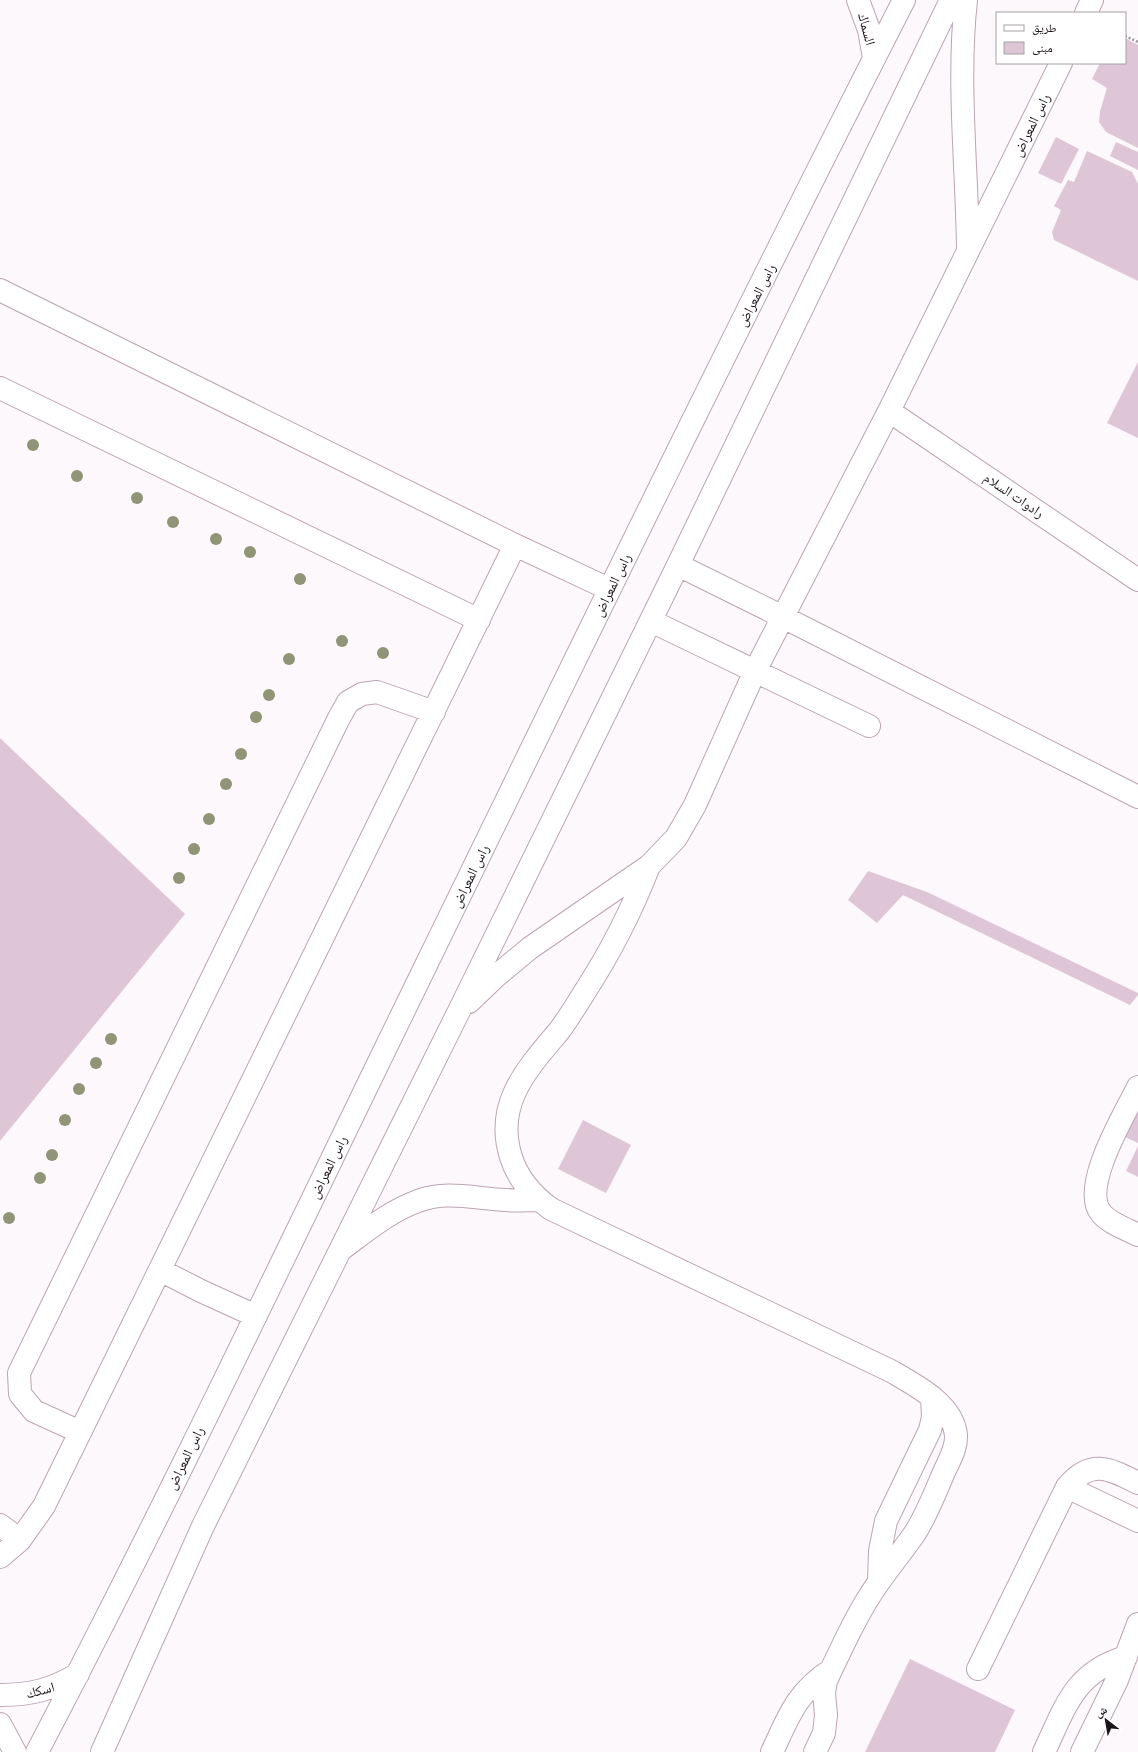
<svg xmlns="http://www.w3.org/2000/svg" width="1138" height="1752" viewBox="0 0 1138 1752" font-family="'PT Sans Narrow','Noto Naskh Arabic',sans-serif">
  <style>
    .building { fill: #dfc6d7 }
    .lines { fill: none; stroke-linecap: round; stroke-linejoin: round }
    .minor-casing { stroke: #bca4b4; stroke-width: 24 }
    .path { stroke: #9e979c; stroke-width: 2.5; stroke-dasharray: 2 2; stroke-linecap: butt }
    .minor { stroke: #fff; stroke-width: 22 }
    .tree { fill: #919578 }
    .labels { text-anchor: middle; stroke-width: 3.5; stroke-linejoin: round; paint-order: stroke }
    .street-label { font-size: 14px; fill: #1d141a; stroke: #fff }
  </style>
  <rect width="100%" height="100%" fill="#fdf8fb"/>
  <path class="building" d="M1125,38L1138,45V148L1106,132L1099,122L1100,111L1107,88L1092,79L1100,63H1125Z
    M1056,137L1079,149L1061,184L1038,173Z
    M1116,142L1138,152V170L1110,156Z
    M1087,151L1132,172L1138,184V281L1054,240L1052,232L1061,210L1054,206L1068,180L1074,182Z
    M1138,362V438L1107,423Z
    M0,738L185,914L0,1141Z
    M868,871L927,892L1138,993V995L1130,1005L903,895L877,923L848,900Z
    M1138,1111V1143L1125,1137Z
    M583,1120L631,1145L606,1193L558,1169Z
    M1138,1146V1177L1126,1171Z
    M910,1659L1015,1710L995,1752H865Z"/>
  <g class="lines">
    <defs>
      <path id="minor" d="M858,0L869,30L874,58
        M966,0C957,83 967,166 968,249
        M1086,13L1092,0
        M0,290L515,545L609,589
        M0,388L479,620
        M889,411L1138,580
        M678,565L783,617L1138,797
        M651,621L869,726
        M649,866C632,910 610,953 584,993C576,1006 568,1019 559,1031C527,1069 494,1104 511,1157C518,1180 533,1196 551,1209L891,1371C915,1385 953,1404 956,1435C957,1448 949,1461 944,1472C935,1493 927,1514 915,1533C900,1555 883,1574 869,1597C854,1620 843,1646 831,1670L826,1681L824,1693L826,1715L824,1733L815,1752
        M469,1002L495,977L530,948L649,866L676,838L695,805L755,671L889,411L1061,63
        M1138,1087C1125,1114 1080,1187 1101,1213C1109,1223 1126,1229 1138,1235
        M343,1248C366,1231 390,1211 418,1201C446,1190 477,1199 506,1200C517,1201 528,1200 539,1200
        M160,1270L201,1291L256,1316
        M80,1432L34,1411L20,1394L19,1373L339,718L348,702L362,694L377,692L434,712
        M1067,1487L1138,1521
        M0,1525L20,1540
        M0,1557L20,1540L44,1506L515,545
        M879,1581L880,1551L886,1521L930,1430L933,1417L932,1397
        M978,1669L1067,1487C1091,1458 1110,1469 1138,1483
        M0,1695C31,1695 51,1690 78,1674
        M0,1724L15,1752
        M37,1752C154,1529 263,1301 373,1074C548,715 722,356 904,0
        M102,1752L203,1526L458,1013L678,565L951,0
        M772,1752C789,1716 796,1693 831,1670
        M1044,1752C1065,1708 1074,1672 1126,1657
        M1082,1752L1117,1680L1138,1624"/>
    </defs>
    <use href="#minor" class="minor-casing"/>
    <path class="path" d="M1125,36L1138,42"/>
    <use href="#minor" class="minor"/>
  </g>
  <g class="tree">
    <circle cx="33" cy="445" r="6"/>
    <circle cx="77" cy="476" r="6"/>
    <circle cx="137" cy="498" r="6"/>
    <circle cx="173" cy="522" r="6"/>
    <circle cx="216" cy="539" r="6"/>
    <circle cx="250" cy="552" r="6"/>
    <circle cx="300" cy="579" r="6"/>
    <circle cx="342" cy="641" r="6"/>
    <circle cx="383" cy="653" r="6"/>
    <circle cx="289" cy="659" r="6"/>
    <circle cx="269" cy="695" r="6"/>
    <circle cx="256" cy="717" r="6"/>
    <circle cx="241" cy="754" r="6"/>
    <circle cx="226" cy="784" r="6"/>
    <circle cx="209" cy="819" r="6"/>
    <circle cx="194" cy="849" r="6"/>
    <circle cx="179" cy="878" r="6"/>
    <circle cx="111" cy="1039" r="6"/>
    <circle cx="96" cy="1063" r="6"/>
    <circle cx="79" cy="1089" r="6"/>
    <circle cx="65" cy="1120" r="6"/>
    <circle cx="52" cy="1155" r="6"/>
    <circle cx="40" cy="1178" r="6"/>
    <circle cx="9" cy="1218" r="6"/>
  </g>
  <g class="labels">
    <g class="street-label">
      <text transform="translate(867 29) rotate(75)" y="5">السماك</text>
      <text transform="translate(1031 125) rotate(-64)" y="5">راس المعراض</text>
      <text transform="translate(756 295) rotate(-63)" y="5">راس المعراض</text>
      <text transform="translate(1014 495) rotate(34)" y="5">رادوات السلام</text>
      <text transform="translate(612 585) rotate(-64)" y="5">راس المعراض</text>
      <text transform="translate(470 876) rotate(-64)" y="5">راس المعراض</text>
      <text transform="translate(328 1167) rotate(-64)" y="5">راس المعراض</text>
      <text transform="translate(185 1458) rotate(-64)" y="5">راس المعراض</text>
      <text transform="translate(40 1690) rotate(-15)" y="5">اسكك</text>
    </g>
  </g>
  <rect x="996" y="12" width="130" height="52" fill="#ffffff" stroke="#a5a1a3"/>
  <rect x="1004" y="25" width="20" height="6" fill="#ffffff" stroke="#a5a1a3"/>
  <text x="1032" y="32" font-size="12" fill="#1d141a">طريق</text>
  <rect x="1004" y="42" width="20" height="12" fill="#dfc6d7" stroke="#a5a1a3"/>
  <text x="1032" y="52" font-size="12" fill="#1d141a">مبنى</text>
  <g transform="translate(1106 1720) rotate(329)" stroke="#ffffff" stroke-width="3" paint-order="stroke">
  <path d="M0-3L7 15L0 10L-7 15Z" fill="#1d141a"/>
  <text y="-6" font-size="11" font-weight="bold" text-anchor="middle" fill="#1d141a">ش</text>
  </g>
</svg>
